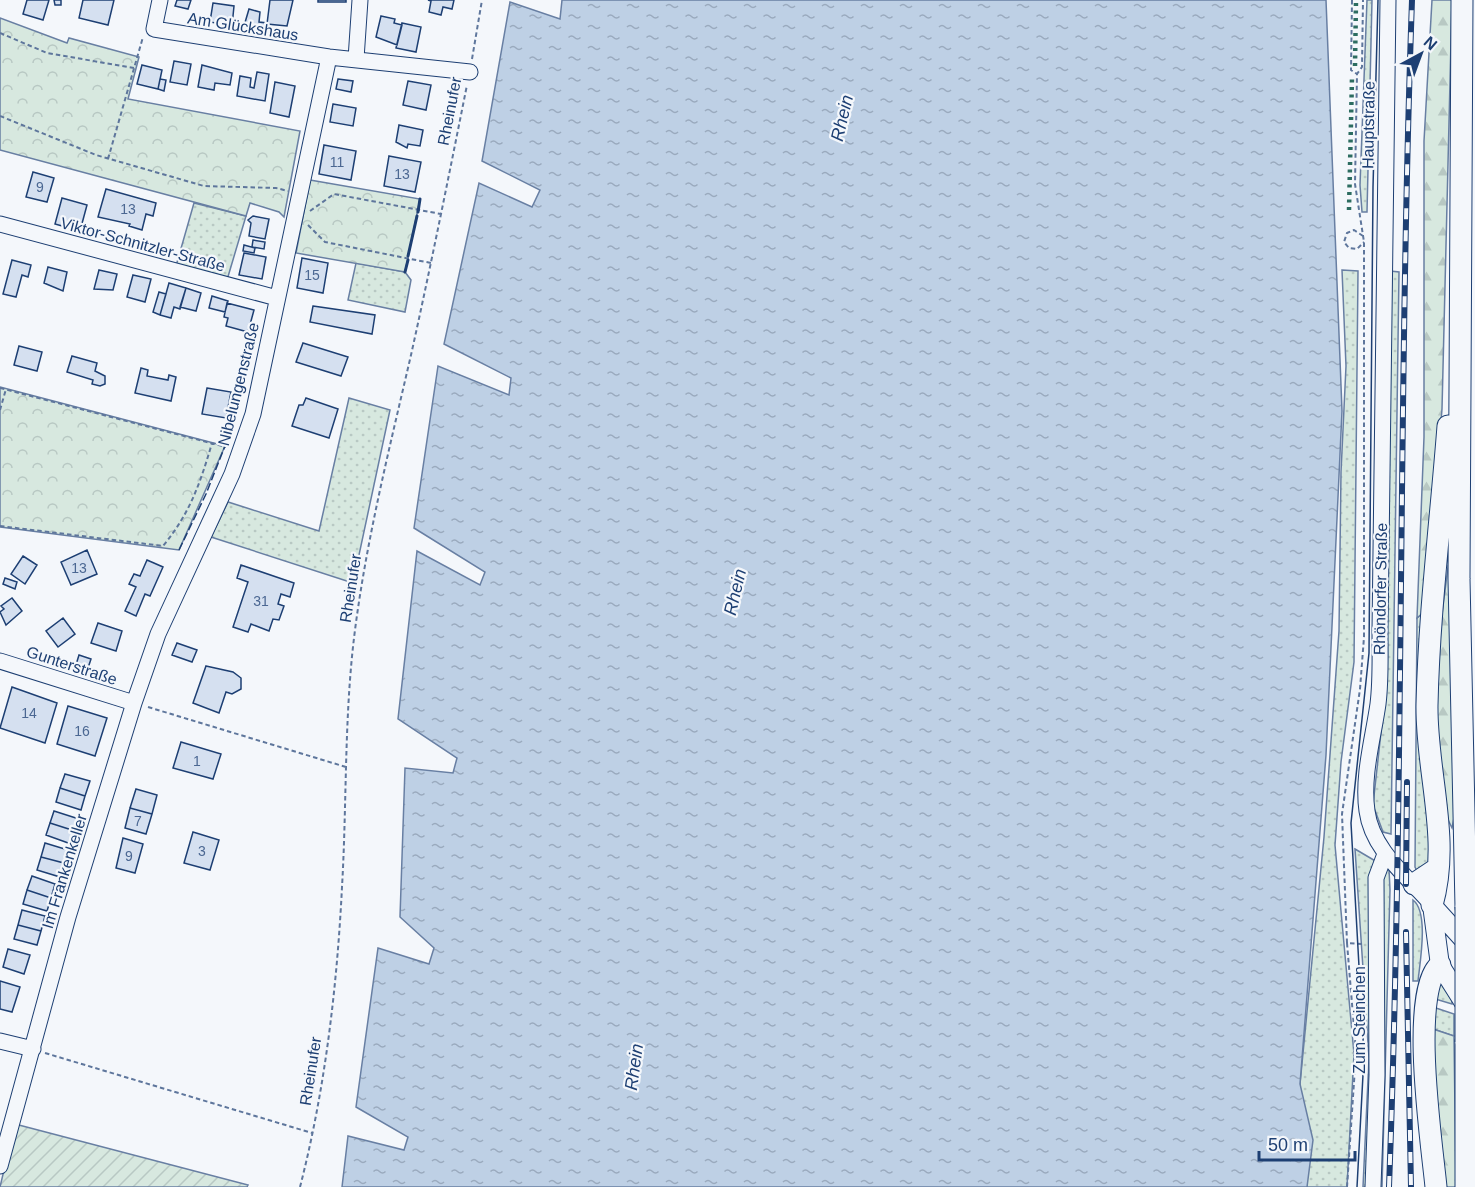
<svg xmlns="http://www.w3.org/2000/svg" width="1475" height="1187" viewBox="0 0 1475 1187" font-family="Arial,sans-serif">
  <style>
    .grass { fill: url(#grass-dots); stroke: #687fa3; stroke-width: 1.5 }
    .forest { fill: url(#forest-firs); stroke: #687fa3; stroke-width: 1.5 }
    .park { fill: url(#park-crowns); stroke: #687fa3; stroke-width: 1.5 }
    .garden { fill: url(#garden-furrows); stroke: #687fa3; stroke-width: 1.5 }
    .water { fill: url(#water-ripples); stroke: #687fa3; stroke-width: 1.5 }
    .building { fill: #d5e0f0; stroke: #1d3f73; stroke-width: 1.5 }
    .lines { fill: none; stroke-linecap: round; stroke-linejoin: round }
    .minor-casing { stroke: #1d3f73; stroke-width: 17 }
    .major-casing { stroke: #1d3f73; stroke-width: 20 }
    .highway-casing { stroke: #1d3f73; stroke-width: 23 }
    .path { stroke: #5e769c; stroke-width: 2; stroke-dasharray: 4.5 3; stroke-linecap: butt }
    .minor { stroke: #f4f7fb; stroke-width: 15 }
    .major { stroke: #f4f7fb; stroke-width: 18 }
    .highway { stroke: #f4f7fb; stroke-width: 21 }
    .tram { stroke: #1d3f73; stroke-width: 1.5 }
    .rail-casing { stroke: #1d3f73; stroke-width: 6 }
    .rail { stroke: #f4f7fb; stroke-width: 4; stroke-dasharray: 11; stroke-linecap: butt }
    .highway-bridge-casing { stroke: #1d3f73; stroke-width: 23; stroke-linecap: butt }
    .highway-bridge { stroke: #f4f7fb; stroke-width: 21 }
    .hedge { stroke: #2c6c60; stroke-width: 4.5; stroke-dasharray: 3 4.5; stroke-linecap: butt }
    .fence { stroke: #1d3f73; stroke-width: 1.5; stroke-dasharray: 8 3; stroke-linecap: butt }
    .wall { stroke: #1d3f73; stroke-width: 3 }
    .labels { text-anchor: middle; stroke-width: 4.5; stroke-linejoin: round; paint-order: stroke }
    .number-label { font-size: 14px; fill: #4b6792 }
    .street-label { font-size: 16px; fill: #1d3f73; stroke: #f4f7fb }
    .water-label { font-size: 18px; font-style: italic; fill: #1d3f73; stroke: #f4f7fb }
  </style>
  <defs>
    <pattern id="grass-dots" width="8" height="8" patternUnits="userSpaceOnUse" patternTransform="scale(1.5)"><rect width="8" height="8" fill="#d7e8df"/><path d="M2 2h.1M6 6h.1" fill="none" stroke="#b8c8c3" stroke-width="1.8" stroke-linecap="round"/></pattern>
    <pattern id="forest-firs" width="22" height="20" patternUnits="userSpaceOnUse" patternTransform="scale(1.5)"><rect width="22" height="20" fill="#d7e8df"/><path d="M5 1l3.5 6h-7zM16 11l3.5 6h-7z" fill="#b8c8c3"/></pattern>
    <pattern id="park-crowns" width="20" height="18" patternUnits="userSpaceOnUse" patternTransform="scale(1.5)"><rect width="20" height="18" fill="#d7e8df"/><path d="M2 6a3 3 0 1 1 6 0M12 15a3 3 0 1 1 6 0" fill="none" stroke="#b8c8c3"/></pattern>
    <pattern id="garden-furrows" width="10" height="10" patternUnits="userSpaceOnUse" patternTransform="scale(1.5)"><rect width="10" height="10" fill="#d7e8df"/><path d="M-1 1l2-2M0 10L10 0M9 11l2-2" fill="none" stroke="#b8c8c3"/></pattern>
    <pattern id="water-ripples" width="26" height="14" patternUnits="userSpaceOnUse" patternTransform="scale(1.5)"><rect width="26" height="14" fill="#bed0e5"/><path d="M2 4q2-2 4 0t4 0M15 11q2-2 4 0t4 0" fill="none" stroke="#9aaabe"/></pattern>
  </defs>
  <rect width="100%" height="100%" fill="#f4f7fb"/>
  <path class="grass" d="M1367,0H1372L1367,212H1362L1360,185Z
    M194,203L246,216L227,280L176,266Z
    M356,263L405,272L411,280L405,312L348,300Z
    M1342,270L1358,271L1354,662L1341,762L1335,845L1354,1054L1347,1187H1307L1300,1084L1324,837L1339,631L1341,472L1346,366Z
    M1390,271L1399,272L1391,834L1383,832L1373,805L1384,705Z
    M349,398L390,410L353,583L211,537L228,502L319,531Z
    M1426,610L1432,817L1428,870L1417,871L1415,867L1417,618Z
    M1355,849L1389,869L1390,890L1382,1187H1363L1369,1058Z
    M1413,900C1429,912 1420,962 1418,981H1413Z
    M1442,983L1452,1001V1004L1432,998L1437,984Z
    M1433,1007L1454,1014V1036L1430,1028Z"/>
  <path class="forest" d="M1432,0H1452L1442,409L1426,610L1417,618L1424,437V141Z
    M1448,567L1454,579L1456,808L1452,828C1444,814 1443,799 1440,783C1427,711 1439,639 1448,567Z
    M1430,1028L1454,1036L1456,1187H1443Z"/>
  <path class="park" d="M0,18L67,43L69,38L139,57L128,99L300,131L284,217L279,212L250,203L246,216L0,150Z
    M310,180L420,199L405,272L296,253Z
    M0,387L225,446L179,550L0,527Z"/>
  <path class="garden" d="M15,1124L248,1185L247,1187H0Z"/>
  <path class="water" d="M562,0H1326L1342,411L1326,755L1300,1084L1313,1140L1307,1187H342L348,1136L404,1150L408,1137L356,1107L378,948L429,964L434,948L400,917L405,768L453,773L457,758L398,719L417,551L480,585L485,572L414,528L438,366L509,395L511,378L444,344L479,183L532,207L540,190L482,161L510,2L560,19Z"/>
  <path class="building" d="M27,0H49L43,20L23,14Z
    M54,0H61V5H55Z
    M83,0H114L108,25L79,18Z
    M177,0H191L188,9L175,6Z
    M270,0H293L287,26L267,24Z
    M318,0H346V2H318Z
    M428,0H454L452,9L443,7L441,15L429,12L431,1Z
    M213,3L234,6L232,26L210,22Z
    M249,9L260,12L259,22L267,23L266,30L244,26Z
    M381,16L395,19L394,23L402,25L397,45L376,37Z
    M402,23L421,27L416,52L396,48Z
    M174,61L191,64L187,85L170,82Z
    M142,65L162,70L158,89L137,84Z
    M202,65L232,73L230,85L215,83L214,90L198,87Z
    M257,72L269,74L265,101L237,96L240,76L251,78L250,87L254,88Z
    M160,79L166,80L164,91L158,89Z
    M338,79L353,81L351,92L336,89Z
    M408,81L431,85L426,110L403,105Z
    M275,82L295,86L289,117L270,113Z
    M333,104L356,108L353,126L330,122Z
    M399,125L423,130L420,146L408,144L407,148L396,142Z
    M324,145L356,151L351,180L319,174Z
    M389,156L421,162L415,192L384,186Z
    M33,172L54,178L47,202L26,197Z
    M106,189L156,203L153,216L146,214L142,230L129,226L130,224L98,217Z
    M62,198L87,205L80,231L55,224Z
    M253,216L269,219L265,239L249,236L251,223L248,220Z
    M253,240L265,242L264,249L252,247Z
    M244,245L255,248L254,253L243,251Z
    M244,253L266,257L262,279L239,275Z
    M302,258L328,263L323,293L297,288Z
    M12,260L31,265L28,277L22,275L16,297L3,294Z
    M48,267L67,272L63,291L44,283Z
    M99,270L117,274L113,290L94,289Z
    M133,275L151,279L145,302L127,297Z
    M169,283L186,288L180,309L174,307L171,318L160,315Z
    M186,288L201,293L196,311L180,307Z
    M159,292L166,294L160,315L153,312Z
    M212,296L228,301L225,312L209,308Z
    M227,303L254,310L248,332L226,326L228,318L224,317Z
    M313,306L375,315L372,334L310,322Z
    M303,343L348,357L341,376L296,362Z
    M19,346L42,352L37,371L14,365Z
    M72,356L97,363L95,371L105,376V384L100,386L92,384L93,380L67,372Z
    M141,368L148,370L147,376L168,380L169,375L176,377L171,401L135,393Z
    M207,388L231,392L226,418L202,414Z
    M306,398L338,409L329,438L292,426L299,405H303Z
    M87,550L97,574L71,585L61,562Z
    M23,556L37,565L25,584L11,574Z
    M147,560L163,567L150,596L145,594L136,616L125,611L136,587L129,584L134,574L140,576Z
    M241,565L294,583L290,597L281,594L278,604L284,606L279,620L273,619L269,631L251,624L248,632L233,627L248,582L237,578Z
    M5,578L17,582L15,589L3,584Z
    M12,598L22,611L6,625L0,612L4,609L1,606Z
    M63,618L75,634L58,647L46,631Z
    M98,623L122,631L116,651L91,643Z
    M177,643L197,650L192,662L172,655Z
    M79,655L91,659L87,671L75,668Z
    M206,666L233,672L241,678V689L232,694L226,692L219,713L193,703Z
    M12,687L57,703L45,743L0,728Z
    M68,706L107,718L95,756L57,744Z
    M181,742L221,754L213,779L173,768Z
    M65,774L90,781L85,796L60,788Z
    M60,788L85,796L81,810L56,802Z
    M136,789L157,795L152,814L130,808Z
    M130,808L152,814L146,834L125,828Z
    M54,811L79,819L75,831L50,823Z
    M50,823L75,831L71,844L46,835Z
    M193,832L219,840L210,870L184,863Z
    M123,838L143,844L135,873L116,868Z
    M45,843L68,850L64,863L41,857Z
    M41,857L64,863L60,877L37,870Z
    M32,876L55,884L51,898L27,890Z
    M27,890L51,898L47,911L23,904Z
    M22,910L45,916L41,931L18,925Z
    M18,925L41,931L37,945L14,939Z
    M8,949L30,955L24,974L3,967Z
    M0,981L20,987L12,1012L0,1009Z"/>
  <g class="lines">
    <defs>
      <path id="minor" d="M160,0L154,29L329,57L470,72
        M1388,0C1385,210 1382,420 1380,630C1380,654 1381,680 1378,704C1373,739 1362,776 1367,811C1372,850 1408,877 1432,905
        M356,59L360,0
        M0,224L277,298
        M0,661L134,703
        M0,1041L33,1049
        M0,1166L68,917L134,703L158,634L232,474L253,414L329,57
        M1373,1187L1377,1075L1376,878L1385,854"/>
      <path id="major" d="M1432,905L1440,965L1469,1011
        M1432,905L1471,948"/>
      <path id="highway" d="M1462,0L1459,579L1466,907
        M1414,884L1438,868
        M1432,905C1451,839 1426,772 1427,705C1429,613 1441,518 1448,426
        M1466,1042V1187
        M1436,1187C1432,1145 1409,991 1440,965"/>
    </defs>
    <use href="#minor" class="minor-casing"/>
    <use href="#major" class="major-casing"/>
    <use href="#highway" class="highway-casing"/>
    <path class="path" d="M1352,0L1351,70L1357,74
      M0,33L47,53L134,68
      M472,59L482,0
      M0,116L96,155L204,186L276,188L288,191
      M108,159L143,37
      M310,211L334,194L441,214
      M308,225L325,242L431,263
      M1363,236L1354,230L1347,233L1344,242L1349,248L1357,249L1364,242
      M0,388L226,447
      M0,410L6,389
      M0,526L163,546C190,513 200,484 212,443
      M148,707L346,767
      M1347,943L1356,1052L1347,1187
      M1362,944L1347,943L1342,814L1360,689L1364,637V242L1355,184L1357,74L1362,67L1363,0
      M45,1053L312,1133
      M300,1187C325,1090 337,987 342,887C347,801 344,715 355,630C367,537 390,446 411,355C431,265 449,175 467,85"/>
    <use href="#minor" class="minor"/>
    <use href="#major" class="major"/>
    <use href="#highway" class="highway"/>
    <path class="tram" d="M1357,1187L1364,1056L1351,823L1369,653L1373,187L1378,0"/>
    <defs>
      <path id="rail" d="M1406,884L1407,782
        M1406,932L1411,1187
        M1389,1187C1404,792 1398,396 1412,0"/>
    </defs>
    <use href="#rail" class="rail-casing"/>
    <use href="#rail" class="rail"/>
    <defs>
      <path id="highway-bridge" d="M1466,907V1042"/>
    </defs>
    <use href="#highway-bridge" class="highway-bridge-casing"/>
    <use href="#highway-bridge" class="highway-bridge"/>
    <path class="hedge" d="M1355,66L1356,0
      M1349,210L1352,78"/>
    <path class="fence" d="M179,550L206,494L225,446"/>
    <path class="wall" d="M418,212L420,199
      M408,256L417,216
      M405,272L408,260"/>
  </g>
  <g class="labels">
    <g class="number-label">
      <text x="337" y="167">11</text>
      <text x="402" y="179">13</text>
      <text x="40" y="192">9</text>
      <text x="128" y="214">13</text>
      <text x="312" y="280">15</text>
      <text x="79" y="573">13</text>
      <text x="261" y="606">31</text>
      <text x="29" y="718">14</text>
      <text x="82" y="736">16</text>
      <text x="197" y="766">1</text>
      <text x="138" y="826">7</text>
      <text x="202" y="856">3</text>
      <text x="129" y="861">9</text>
    </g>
    <g class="street-label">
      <text transform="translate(243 26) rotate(9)" y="6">Am Glückshaus</text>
      <text transform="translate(449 111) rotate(-79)" y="6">Rheinufer</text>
      <text transform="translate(1368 125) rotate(-89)" y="6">Hauptstraße</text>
      <text transform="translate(143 244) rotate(15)" y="6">Viktor-Schnitzler-Straße</text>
      <text transform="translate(238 384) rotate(-76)" y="6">Nibelungenstraße</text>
      <text transform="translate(350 588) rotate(-81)" y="6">Rheinufer</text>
      <text transform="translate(1380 589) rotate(-89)" y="6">Rhöndorfer Straße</text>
      <text transform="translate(72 665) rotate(18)" y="6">Gunterstraße</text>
      <text transform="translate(64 871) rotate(-73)" y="6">Im Frankenkeller</text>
      <text transform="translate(1359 1020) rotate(-90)" y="6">Zum Steinchen</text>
      <text transform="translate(310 1071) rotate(-81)" y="6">Rheinufer</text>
    </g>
    <g class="water-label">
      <text transform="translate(842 118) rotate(-77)" y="6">Rhein</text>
      <text transform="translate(735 592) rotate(-77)" y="6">Rhein</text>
      <text transform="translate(634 1067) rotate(-82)" y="6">Rhein</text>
    </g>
  </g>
  <g transform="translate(1421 54) rotate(41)" stroke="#f4f7fb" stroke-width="4.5" paint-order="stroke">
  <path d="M0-4.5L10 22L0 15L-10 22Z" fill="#1d3f73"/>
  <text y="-9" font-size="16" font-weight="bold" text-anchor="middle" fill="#1d3f73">N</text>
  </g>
  <path d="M1259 1151v9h96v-9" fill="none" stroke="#1d3f73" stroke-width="3"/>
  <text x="1268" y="1151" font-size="18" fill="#1d3f73" stroke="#f4f7fb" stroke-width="4.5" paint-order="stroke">50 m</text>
</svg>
